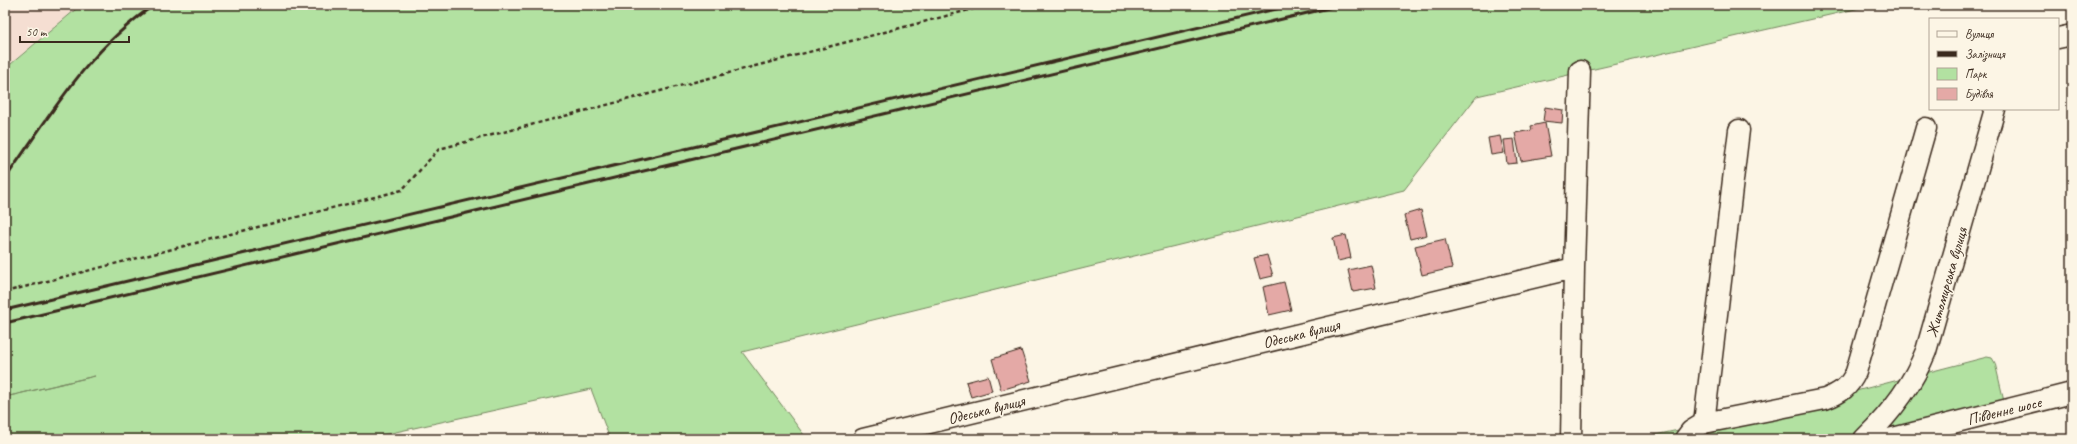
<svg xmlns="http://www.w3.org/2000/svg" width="2077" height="444" viewBox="0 0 2077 444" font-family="Caveat,sans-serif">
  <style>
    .built { fill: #f5ded2 }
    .green { fill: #b2e1a1; stroke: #768660 }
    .building { fill: #e4a9a6; stroke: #3b2a1e }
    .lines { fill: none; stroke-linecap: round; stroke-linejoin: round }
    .minor-casing { stroke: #3b2a1e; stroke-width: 23 }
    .path { stroke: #3b2a1e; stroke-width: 2.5; stroke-dasharray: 4 3; stroke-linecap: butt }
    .minor { stroke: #fcf5e5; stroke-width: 20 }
    .rail { stroke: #3b2a1e; stroke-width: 3 }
    .labels { text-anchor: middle; stroke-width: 3.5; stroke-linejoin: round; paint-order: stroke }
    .street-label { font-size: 16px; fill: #3b2a1e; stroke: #fcf5e5 }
  </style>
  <rect width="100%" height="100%" fill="#fcf5e5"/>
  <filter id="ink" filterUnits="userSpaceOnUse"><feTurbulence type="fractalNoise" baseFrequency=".025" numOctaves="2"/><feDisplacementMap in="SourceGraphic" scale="8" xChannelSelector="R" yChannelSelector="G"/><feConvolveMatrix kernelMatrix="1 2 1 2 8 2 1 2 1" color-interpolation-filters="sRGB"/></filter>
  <g filter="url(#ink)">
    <path class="built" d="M5,5H81L5,68Z"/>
    <path class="green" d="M81,5H1873L1477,96L1404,190L742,352L807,439H610L591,389L364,439H5V397L95,376L5,397V69Z
      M1987,357L1992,358L1995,363L2006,410L1889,439H1636L1825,399Z"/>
    <path class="building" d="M1545,107L1563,110L1562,123L1543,121Z
      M1545,123L1551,156L1521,161L1515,133L1532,130L1531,126Z
      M1500,136L1504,153L1491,155L1488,138Z
      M1514,139L1517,163L1507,164L1504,140Z
      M1421,210L1427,235L1410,239L1404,215Z
      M1346,235L1351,258L1338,261L1333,238Z
      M1445,239L1452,268L1422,275L1415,246Z
      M1267,255L1273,276L1260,279L1254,258Z
      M1371,265L1376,288L1353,292L1348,270Z
      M1284,282L1291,310L1269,315L1263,287Z
      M1021,350L1031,381L1001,390L992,359Z
      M988,376L992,391L971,397L966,382Z"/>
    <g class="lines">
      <defs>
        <path id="minor" d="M2058,38L2072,35
          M1574,268L1580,71
          M1704,423L1739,130
          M863,439L1574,268L1571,439
          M1685,439L1691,431L1704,423L1825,399C1841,393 1849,387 1856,372L1926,128
          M1864,439C1890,414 1913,384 1926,351L1995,109
          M1889,439L2072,393"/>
      </defs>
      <use href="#minor" class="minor-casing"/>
      <path class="path" d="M5,292L402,190L439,149L988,5"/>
      <use href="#minor" class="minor"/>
      <path class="rail" d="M5,179C51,114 87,51 154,5
        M5,310L1293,5
        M5,323L1341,5"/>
    </g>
  </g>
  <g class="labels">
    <g class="street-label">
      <text transform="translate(1946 282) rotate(-74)" y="6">Житомирська вулиця</text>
      <text transform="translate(1301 333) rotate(-14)" y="6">Одеська вулиця</text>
      <text transform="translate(986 409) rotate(-14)" y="6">Одеська вулиця</text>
      <text transform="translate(2004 410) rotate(-14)" y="6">Південне шосе</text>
    </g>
  </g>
  <rect width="2077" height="444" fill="none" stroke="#fcf5e5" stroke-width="20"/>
  <rect x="10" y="10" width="2057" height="424" fill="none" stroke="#3b2a1e" stroke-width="1.5" filter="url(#ink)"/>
  <rect x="1929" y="18" width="130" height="92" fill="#fcf5e5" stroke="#afa495"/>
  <rect x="1937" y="31" width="20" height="6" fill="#fcf5e5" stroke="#afa495"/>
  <text x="1965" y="38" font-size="12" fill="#3b2a1e">Вулиця</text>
  <rect x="1937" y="51" width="20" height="6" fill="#3b2a1e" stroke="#afa495"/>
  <text x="1965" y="58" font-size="12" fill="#3b2a1e">Залізниця</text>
  <rect x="1937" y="68" width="20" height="12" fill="#b2e1a1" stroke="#afa495"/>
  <text x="1965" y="78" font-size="12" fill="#3b2a1e">Парк</text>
  <rect x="1937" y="88" width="20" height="12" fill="#e4a9a6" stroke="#afa495"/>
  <text x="1965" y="98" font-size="12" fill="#3b2a1e">Будівля</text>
  <path d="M20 36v6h109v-6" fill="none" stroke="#3b2a1e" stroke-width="2"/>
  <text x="26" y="36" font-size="12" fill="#3b2a1e" stroke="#fcf5e5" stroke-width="3" paint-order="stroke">50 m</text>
</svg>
